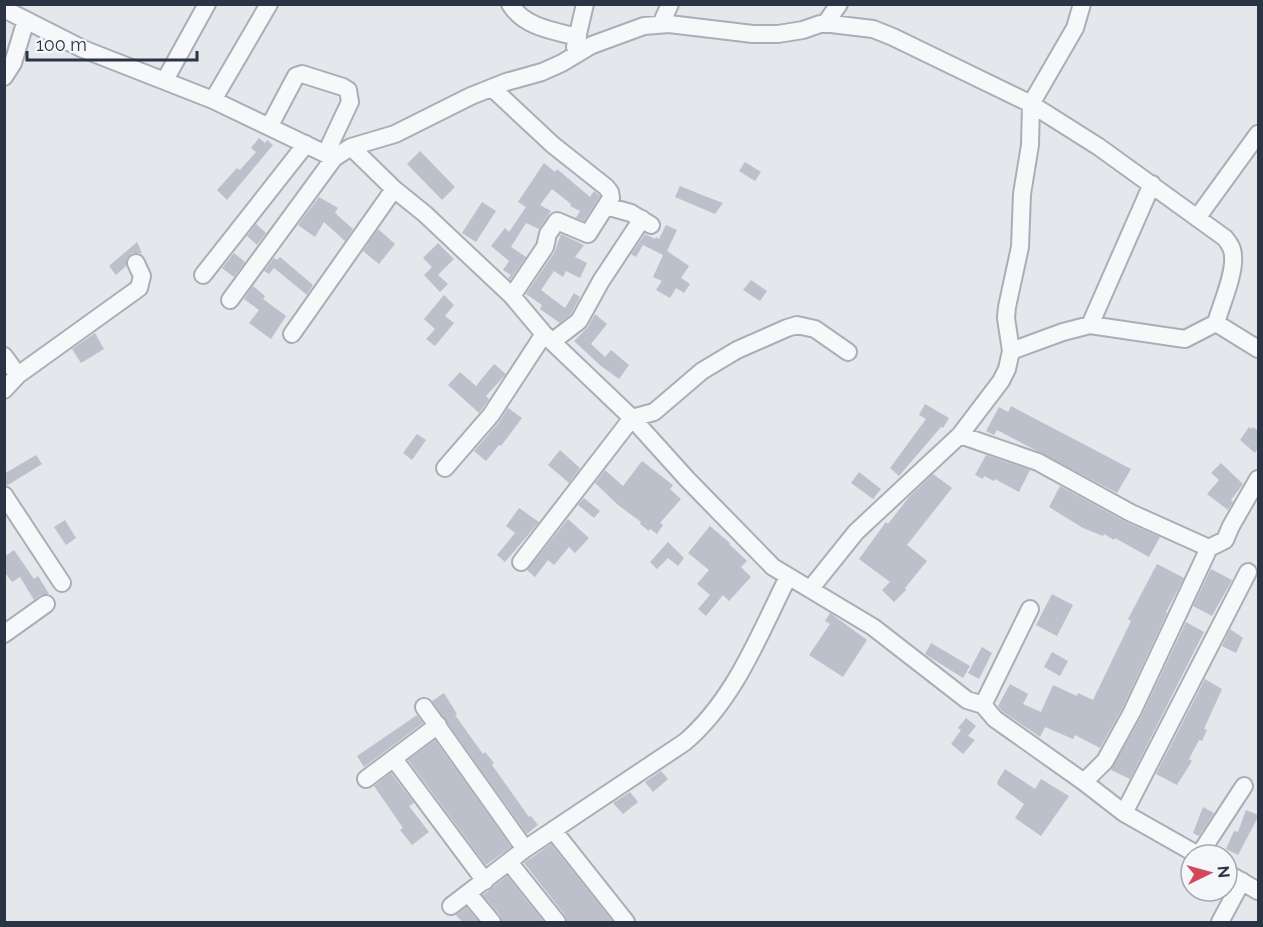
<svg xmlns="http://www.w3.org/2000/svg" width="1263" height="927" viewBox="0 0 1263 927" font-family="Raleway,sans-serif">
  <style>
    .building { fill: #bbc0ca }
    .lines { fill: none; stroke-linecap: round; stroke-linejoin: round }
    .minor-casing { stroke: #a9aeb7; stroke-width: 20 }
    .minor { stroke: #f7f8fa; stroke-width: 16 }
  </style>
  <rect width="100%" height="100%" fill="#e4e7ec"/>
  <path class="building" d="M259,138L265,143L267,140L273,145L227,200L217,190L237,168L240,170L256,152L251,148Z
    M420,151L455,187L442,200L407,164Z
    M745,162L761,172L755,181L739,171Z
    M544,163L555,172L557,169L590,197L594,191L600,196L584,221L576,218L580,211L570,206L571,204L552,189L540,205L551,211L539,229L526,223L511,247L526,257L510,280L508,278L511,275L503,270L509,261L491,246L505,228L509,232L526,207L518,202Z
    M680,186L702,195L723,203L715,214L675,197Z
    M319,197L338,208L335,213L353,229L345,241L324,222L315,237L298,225Z
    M482,202L496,211L476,242L462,233Z
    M256,224L266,233L257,245L247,236Z
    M666,225L677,230L667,251L689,266L681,278L690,284L684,293L676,288L670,298L656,290L662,281L653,277L663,255L643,245L636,257L631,254L645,234L655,239L656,237L659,239Z
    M378,229L395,244L379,264L363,251Z
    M561,234L584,245L575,257L587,263L580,278L566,271L563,277L554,271L541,290L565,308L574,293L580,297L571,314L560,323L540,309L542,305L526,294L554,253Z
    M137,242L142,253H132L128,257L126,266L116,275L109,266Z
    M438,243L454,259L438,275L448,284L440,292L424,275L432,267L423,258Z
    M234,253L245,262L234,277L222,268Z
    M280,257L313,285L307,295L274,268L269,274L264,271L274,258L277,260Z
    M751,280L767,291L760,301L743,290Z
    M253,286L265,296L263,299L286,316L271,339L249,323L259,310L244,299Z
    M444,295L454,305L445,316L454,323L435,346L426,339L435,329L424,319Z
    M595,314L607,324L591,344L605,357L611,350L629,365L619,379L601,366L574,341L588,327Z
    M95,333L104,349L81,363L72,349Z
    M494,364L506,374L486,396L489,399L479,413L448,385L460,372L476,386Z
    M925,404L949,418L943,428L941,427L899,476L890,468L926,419L919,415Z
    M1011,406L1131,469L1117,493L997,430L994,435L986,431L999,407L1008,412Z
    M508,408L522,418L501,446L499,445L486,461L474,451L499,422Z
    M1249,427L1251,429L1253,427L1258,431V448L1255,453L1240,440Z
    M417,434L426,440L412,460L403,453Z
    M560,450L580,468L569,483L548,465Z
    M36,455L42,464L8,485H4V474Z
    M986,455L1030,470L1019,492L995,479L994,481L984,476L983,479L975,475Z
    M642,461L673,485L670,489L681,499L660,523L663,525L657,534L650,529L649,531L640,524L641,522L618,505L595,483L605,470L623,486Z
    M1221,463L1243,484L1231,500L1233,502L1228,510L1207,494L1219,480L1211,473Z
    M859,472L881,489L873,499L851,483Z
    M933,474L952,488L907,545L927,561L905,588L906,590L894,602L882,590L890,582L859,559L886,522L888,524L909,497Z
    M1060,486L1126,522L1160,537L1149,557L1115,538L1114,540L1104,534L1103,536L1083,528L1049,507Z
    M584,498L600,511L594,518L578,505Z
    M519,508L539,522L505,562L497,555L515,533L506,526Z
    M568,519L589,538L575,553L569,547L554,565L548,560L535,577L527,570Z
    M65,520L76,538L66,545L54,527Z
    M710,526L730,543L729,544L747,561L741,567L751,577L729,601L723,595L706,616L698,609L710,595L697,584L709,570L688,553Z
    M668,542L684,558L678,566L668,558L657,569L650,562Z
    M14,550L34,579L38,576L49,594L40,595L34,600L20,577L12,582L4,571V557Z
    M1157,564L1184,578L1166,612L1167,613L1123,707L1100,748L1075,735L1073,739L1045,727L1040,737L1002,711L998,706L1010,684L1028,694L1023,704L1041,712L1053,685L1077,696L1078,693L1093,700L1131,621L1128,619Z
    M1211,569L1232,580L1212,616L1193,606Z
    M1052,594L1073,605L1057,636L1036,625Z
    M830,613L867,640L843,677L809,655L830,624L825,621Z
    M1186,622L1204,632L1130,779L1111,770L1141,717Z
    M1230,629L1243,638L1236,653L1222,646Z
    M931,643L970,666L963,678L925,654Z
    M982,647L992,653L979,679L968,673Z
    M1052,652L1068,661L1060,676L1044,667Z
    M1205,679L1222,689L1204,729L1207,730L1202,741L1199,740L1189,759L1192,761L1177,785L1156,774Z
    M444,693L457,714L455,715L483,754L485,752L494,763L492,765L529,817L531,816L538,825L527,834L432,701Z
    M417,715L423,723L364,767L357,756Z
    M966,718L976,726L968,736L975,740L963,754L951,744L961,730L958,728Z
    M435,740L511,847L486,865L408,760Z
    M1005,769L1035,789L1041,779L1069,796L1041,836L1015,818L1024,804L998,785L997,782Z
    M661,771L668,779L653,792L645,782Z
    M391,773L414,803L409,806L429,832L412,845L400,830L403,828L374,786Z
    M630,792L638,802L623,814L613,803Z
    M1203,807L1214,813L1199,836L1193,833Z
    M1246,810L1258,815V817L1238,855L1226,849L1234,831L1238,832Z
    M551,844L613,922H567L565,915L524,863Z
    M507,876L544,922H502L500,915L483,895Z
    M466,907L479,922H462L456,915Z"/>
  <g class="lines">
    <defs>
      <path id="minor" d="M510,4C524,27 553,31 578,37
        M4,9L83,49L213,100L334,158L351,147L394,189L425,214L512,296L544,334L632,418L687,479L773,567L873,627L967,700L983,705L995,719L1084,782L1124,813L1198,855
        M661,24L670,4
        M825,24L839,4
        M575,47L585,4
        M4,77L13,63L26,20
        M165,80L207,4
        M492,88L553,145L606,187L610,192L611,198L588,234L557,221L548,234L545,247L512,296
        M213,100L269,4
        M269,127L296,76L302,74L343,87L348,90L350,102L326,153
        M351,147L395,134L471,96L506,82L542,72L562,63L592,45L644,26L669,24L753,34H778L803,30L820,24H831L873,29L893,37L1031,104L1099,147L1225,238C1229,243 1233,248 1233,256C1235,274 1221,305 1216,323
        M606,206L631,213L651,225
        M1197,218L1258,134
        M203,275L306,144
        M230,300L334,158
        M1090,325L1152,184
        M292,334L394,189
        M553,341L579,321L601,281L642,219
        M1011,351L1063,332L1090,325L1185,339L1216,323L1258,349
        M4,356L18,375
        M4,390L18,375L139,288L142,276L136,263
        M960,435L1038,462L1131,513L1209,548L1225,540L1231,526L1258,479
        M445,468L491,415L544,334
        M4,495L62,583
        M521,562L632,418L654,412L702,371L737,350L787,328L797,325L815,329L848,352
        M811,588L856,532L960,435L1001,381L1007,369L1011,351L1006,318L1007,307L1020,247L1022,194L1030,145L1031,104L1075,28L1082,4
        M4,634L46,604
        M983,705L1030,609
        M424,707L525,849
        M394,759L485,881
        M366,779L438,725
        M1084,782L1105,761L1132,712L1209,548
        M1124,813L1248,572
        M553,830L626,922
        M1199,855L1244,786
        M509,862L557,922
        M1227,873L1258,891
        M468,893L492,922
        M451,906L525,849L685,742C735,699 759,635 788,577
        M1220,922L1242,881"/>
    </defs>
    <use href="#minor" class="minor-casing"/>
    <use href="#minor" class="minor"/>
  </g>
  <rect width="1263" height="927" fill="none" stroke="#2b3445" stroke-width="12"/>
  <g transform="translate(1209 873) rotate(85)"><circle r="28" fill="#f4f6f9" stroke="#a4a8b1" stroke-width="1.5"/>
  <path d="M0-4.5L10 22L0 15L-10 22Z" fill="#d1495b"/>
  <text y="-9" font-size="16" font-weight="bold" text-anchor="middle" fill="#2b3445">N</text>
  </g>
  <path d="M27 51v9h170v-9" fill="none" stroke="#2b3445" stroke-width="3"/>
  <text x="36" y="51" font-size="18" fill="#2b3445" stroke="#f4f6f9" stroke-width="4.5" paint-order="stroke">100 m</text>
</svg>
